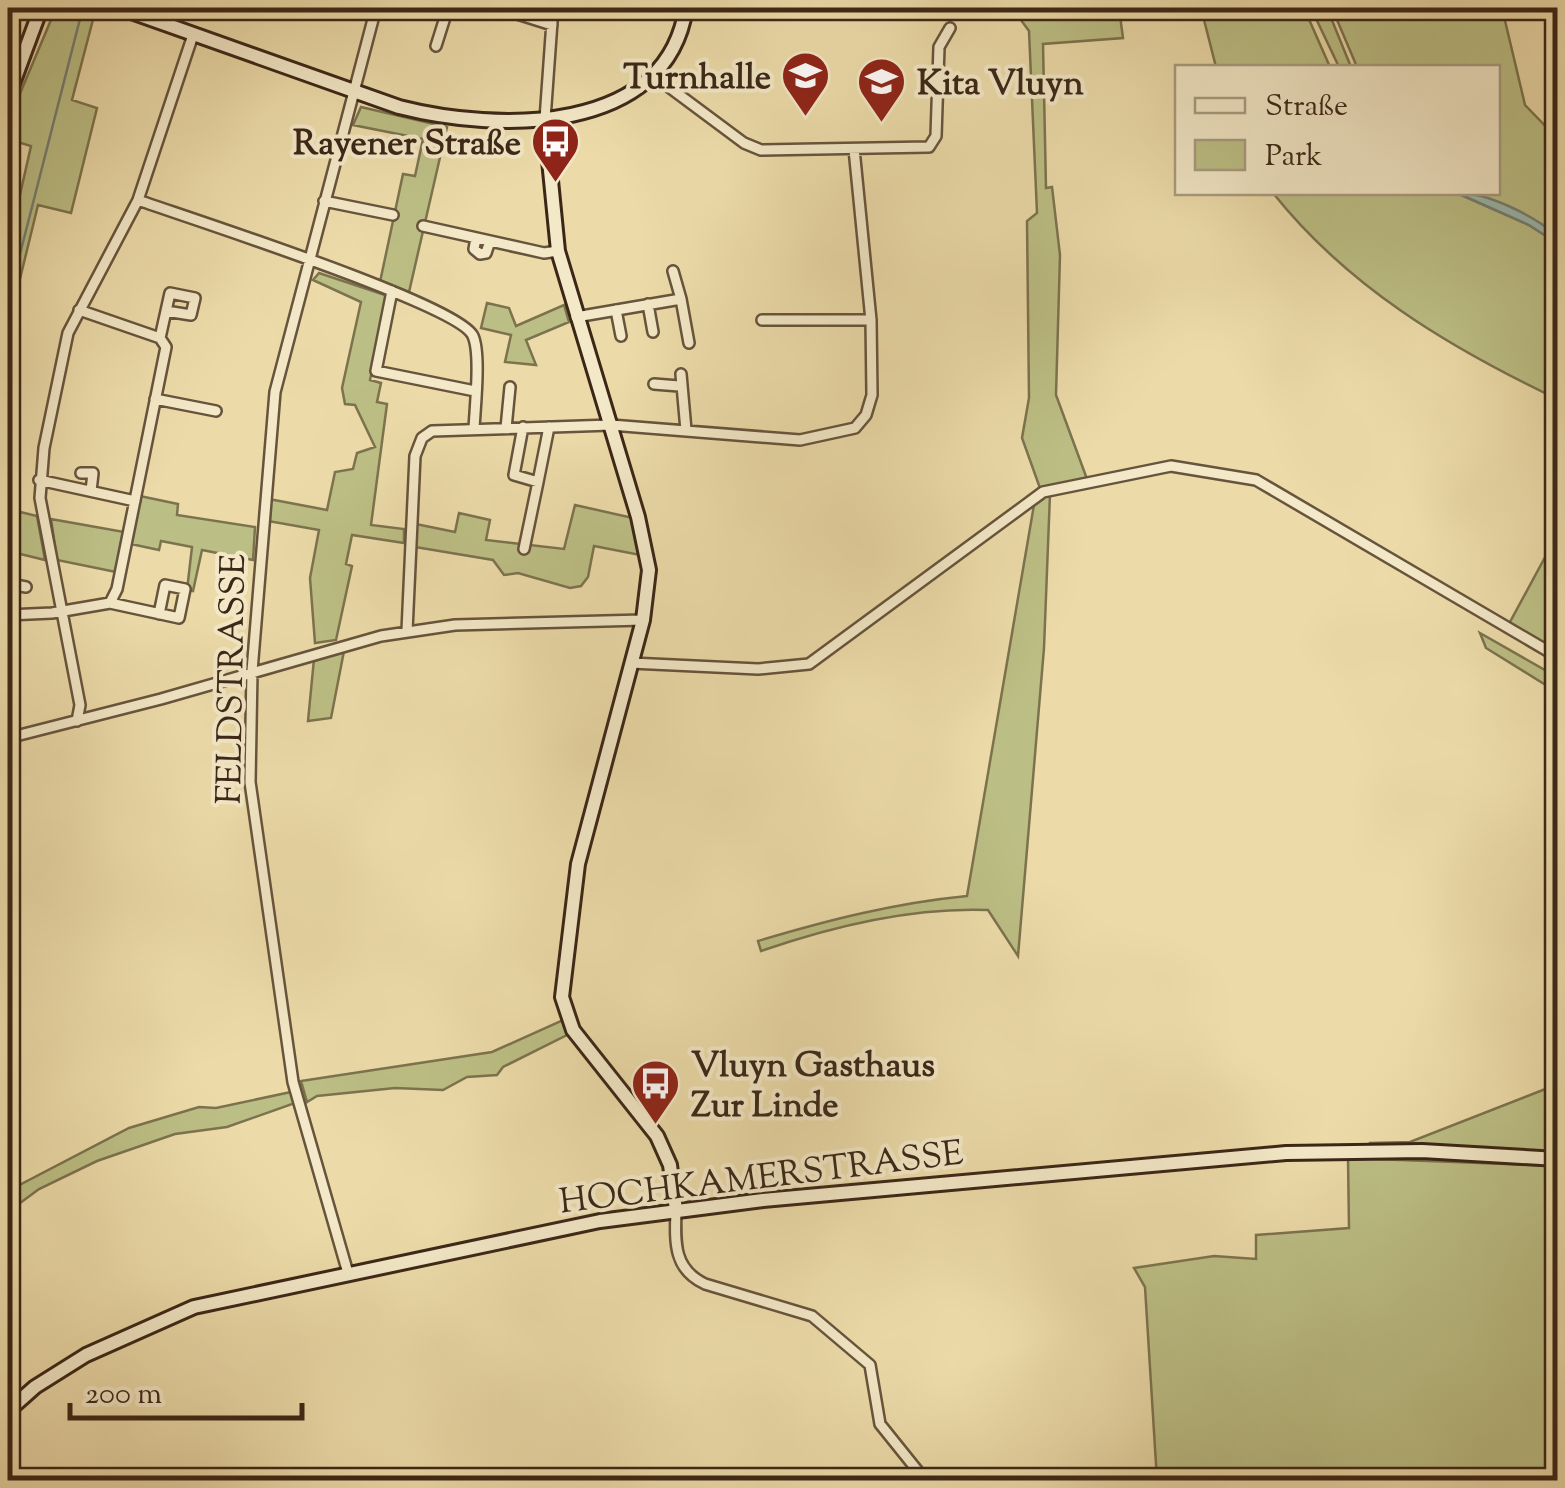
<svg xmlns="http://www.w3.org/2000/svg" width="1565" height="1488" viewBox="0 0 1565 1488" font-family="'Sorts Mill Goudy',serif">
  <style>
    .green { fill: #bcbf85; stroke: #7c734e; stroke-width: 2.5 }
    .water { fill: #9ab9b0; stroke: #747f73; stroke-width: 2.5 }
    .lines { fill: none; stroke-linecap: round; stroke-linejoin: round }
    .stream { stroke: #747f73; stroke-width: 2.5 }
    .street-casing { stroke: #67543c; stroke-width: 14 }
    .secondary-casing { stroke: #3b2717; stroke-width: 18 }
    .street { stroke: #f3e8c7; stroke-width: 9 }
    .secondary { stroke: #f3e8c7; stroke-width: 12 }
    .labels { text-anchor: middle; stroke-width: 8; stroke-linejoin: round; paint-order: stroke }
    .poi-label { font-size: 35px; font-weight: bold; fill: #3b2717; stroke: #f3e8c7; text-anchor: end }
    .street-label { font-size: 35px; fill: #3b2717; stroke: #f3e8c7 }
  </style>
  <rect width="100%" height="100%" fill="#ecdba9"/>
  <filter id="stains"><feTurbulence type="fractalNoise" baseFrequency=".002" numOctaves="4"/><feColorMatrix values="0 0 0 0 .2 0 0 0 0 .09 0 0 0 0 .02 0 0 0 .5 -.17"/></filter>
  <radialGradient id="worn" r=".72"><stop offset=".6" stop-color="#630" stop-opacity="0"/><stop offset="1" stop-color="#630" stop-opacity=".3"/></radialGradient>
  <path class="green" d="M56,8H96L72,100L97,108L71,213L38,205L8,328V248L31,146L8,139V122Z
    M956,8H1119L1123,38L1043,44L1046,188L1052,187L1060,255L1056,395L1087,479L1041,491L1022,438L1029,398L1027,221L1037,213L1029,31L1018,16L956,14Z
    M1201,8H1304L1330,67H1216Z
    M1311,8H1327L1351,67H1339Z
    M1332,8H1502L1525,105L1557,138V235L1470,193L1498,192V68L1357,67Z
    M361,107L447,127L409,292L380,282L403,174L415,176L423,139L353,125Z
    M1273,193H1457L1529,225L1557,243V286L1549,298L1552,309L1558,311L1557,386L1553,397C1447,346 1347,286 1273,193Z
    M319,273L388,296L370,380L381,383L377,402L387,404L371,525L404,529V543L352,535L346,564L352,566L336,640L315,643L310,578L319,530L268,521L269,499L327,510L335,472L353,469L357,453L375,447L355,405L345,404L342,388L361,302L313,280Z
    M487,303L509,308L516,326L564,305L569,322L526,340L536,365L505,362L511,335L481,328Z
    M1050,494L1044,648L1018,956L988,910C911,907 833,926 761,951L758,941C828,920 895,903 967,896L1035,499Z
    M140,496L178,504L177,515L255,527L253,560L202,550L193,591L187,590L192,547L161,541L159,550L131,544Z
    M575,505L633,518L640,555L594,546L588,577L581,586L570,588L518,573L504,575L493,560L415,547L416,524L455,532L459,513L490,520L486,540L564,549Z
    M8,509L37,516L45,560L8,551Z
    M51,519L124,532L116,572L57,560Z
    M1557,535V655L1515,629L1510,622Z
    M1480,633L1557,677V692L1486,648Z
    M344,651L331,718L308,721L314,659Z
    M563,1020L571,1033L503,1067L497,1075L467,1077L443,1090L395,1088L317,1096L307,1102L301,1081L492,1052Z
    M1557,1027V1154L1370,1147V1143L1410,1142L1548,1088Z
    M291,1092L295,1103L227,1127L175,1134L97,1161L39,1189L8,1212V1191L129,1128L199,1107L216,1108Z
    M1348,1158L1557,1166V1480H1157L1145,1287L1134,1268L1214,1256L1256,1259V1235L1349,1228Z"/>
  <path class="water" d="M1457,193C1488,192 1533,216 1557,235V243L1529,225Z"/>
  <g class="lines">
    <path class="stream" d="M8,301L82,11"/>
    <defs>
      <path id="street" d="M498,8L552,25
        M436,46L448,8
        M654,76L744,143L761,150L929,147L936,136L939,47L950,28
        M545,119L553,8
        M138,200C186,217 460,305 473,336C481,354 475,407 474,429
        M324,201L393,215
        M423,226L544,253L558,251
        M476,238L474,249L480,254L486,253L490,241
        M673,271L681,299
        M392,291L376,371L475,391
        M648,304L653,332
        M616,310L621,336
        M576,317L681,299L689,343
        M762,320H871
        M160,338L170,293L195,298L191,315L166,311
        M681,374L686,430
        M654,384L679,386
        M155,399L216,411
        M523,427L514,475L538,482L549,427
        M506,428L510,387
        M81,473H93L91,491
        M39,480L135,501
        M524,549L538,482
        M8,597L10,584L26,587
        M110,603L179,618L185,589L165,585L159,614
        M8,615L52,613L110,603L117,589L166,347L160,338L79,310
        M407,631L415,456L422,438L432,431L611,425L800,440L855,428L866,415L872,395L871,320L854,149
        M631,663L758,669L809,664L1043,492L1171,466L1256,480L1558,657
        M77,721L80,705L40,498L44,448L68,333L138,200L193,35
        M8,738L161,699L381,636L455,625L643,620
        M1550,1158L1558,1096
        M676,1210C675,1242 673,1269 705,1284L812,1316L870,1365L880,1424L925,1480
        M348,1273L293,1082L250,782L252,671L275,392L376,8"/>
      <path id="secondary" d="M120,8L399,107C497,132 666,136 686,8
        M8,97L41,8
        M545,120L558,251L638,517L649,570L643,620L578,864L562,997L573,1030L657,1136L670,1165L676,1210
        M8,1411L35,1387L86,1355L194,1307L600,1221L763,1200L1286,1153L1422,1151L1558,1159"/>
    </defs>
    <use href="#street" class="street-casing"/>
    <use href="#secondary" class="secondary-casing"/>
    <use href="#street" class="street"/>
    <use href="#secondary" class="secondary"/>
  </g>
  <defs>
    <symbol id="school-pin" viewBox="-11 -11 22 30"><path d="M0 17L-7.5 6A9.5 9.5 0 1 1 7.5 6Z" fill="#8f2418" stroke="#f3e8c7"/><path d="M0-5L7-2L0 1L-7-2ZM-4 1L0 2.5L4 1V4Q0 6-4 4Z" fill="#fff"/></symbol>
    <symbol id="bus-pin" viewBox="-11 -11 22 30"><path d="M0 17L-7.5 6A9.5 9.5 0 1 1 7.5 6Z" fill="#8f2418" stroke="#f3e8c7"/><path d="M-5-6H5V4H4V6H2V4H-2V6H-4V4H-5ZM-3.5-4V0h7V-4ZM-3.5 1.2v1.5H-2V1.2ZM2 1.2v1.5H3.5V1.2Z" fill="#fff"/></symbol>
  </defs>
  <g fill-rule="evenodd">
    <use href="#school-pin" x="778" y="48" width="55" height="75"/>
    <use href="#school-pin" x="854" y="54" width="55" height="75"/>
    <use href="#bus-pin" x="528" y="114" width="55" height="75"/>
    <use href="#bus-pin" x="628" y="1056" width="55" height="75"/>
  </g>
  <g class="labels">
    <g class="poi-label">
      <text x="771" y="88">Turnhalle</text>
      <text x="917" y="94" text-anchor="start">Kita Vluyn</text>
      <text x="521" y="154">Rayener Straße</text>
      <text x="691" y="1076" text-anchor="start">Vluyn Gasthaus<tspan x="691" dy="40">Zur Linde</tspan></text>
    </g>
    <g class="street-label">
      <text transform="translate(230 679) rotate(-89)" y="12">FELDSTRASSE</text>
      <text transform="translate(761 1176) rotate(-7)" y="12">HOCHKAMERSTRASSE</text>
    </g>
  </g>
  <rect width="1565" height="1488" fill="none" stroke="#ecdba9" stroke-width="40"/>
  <rect x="10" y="10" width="1545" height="1468" fill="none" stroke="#3b2717" stroke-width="5"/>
  <rect x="20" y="20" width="1525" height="1448" fill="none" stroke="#3b2717" stroke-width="2.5"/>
  <rect x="1175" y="65" width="325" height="130" fill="#f3e8c7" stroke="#a99b81" stroke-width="2.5"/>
  <rect x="1195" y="98" width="50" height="15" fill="#f3e8c7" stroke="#a99b81" stroke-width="2.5"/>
  <text x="1265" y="115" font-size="30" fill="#3b2717">Straße</text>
  <rect x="1195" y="140" width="50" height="30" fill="#bcbf85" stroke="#a99b81" stroke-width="2.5"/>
  <text x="1265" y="165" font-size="30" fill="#3b2717">Park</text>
  <path d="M70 1403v15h232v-15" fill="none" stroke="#3b2717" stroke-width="5"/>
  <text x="85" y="1403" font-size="30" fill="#3b2717" stroke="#f3e8c7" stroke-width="8" paint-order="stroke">200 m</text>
  <rect width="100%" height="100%" filter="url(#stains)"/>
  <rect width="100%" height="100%" fill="url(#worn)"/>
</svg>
